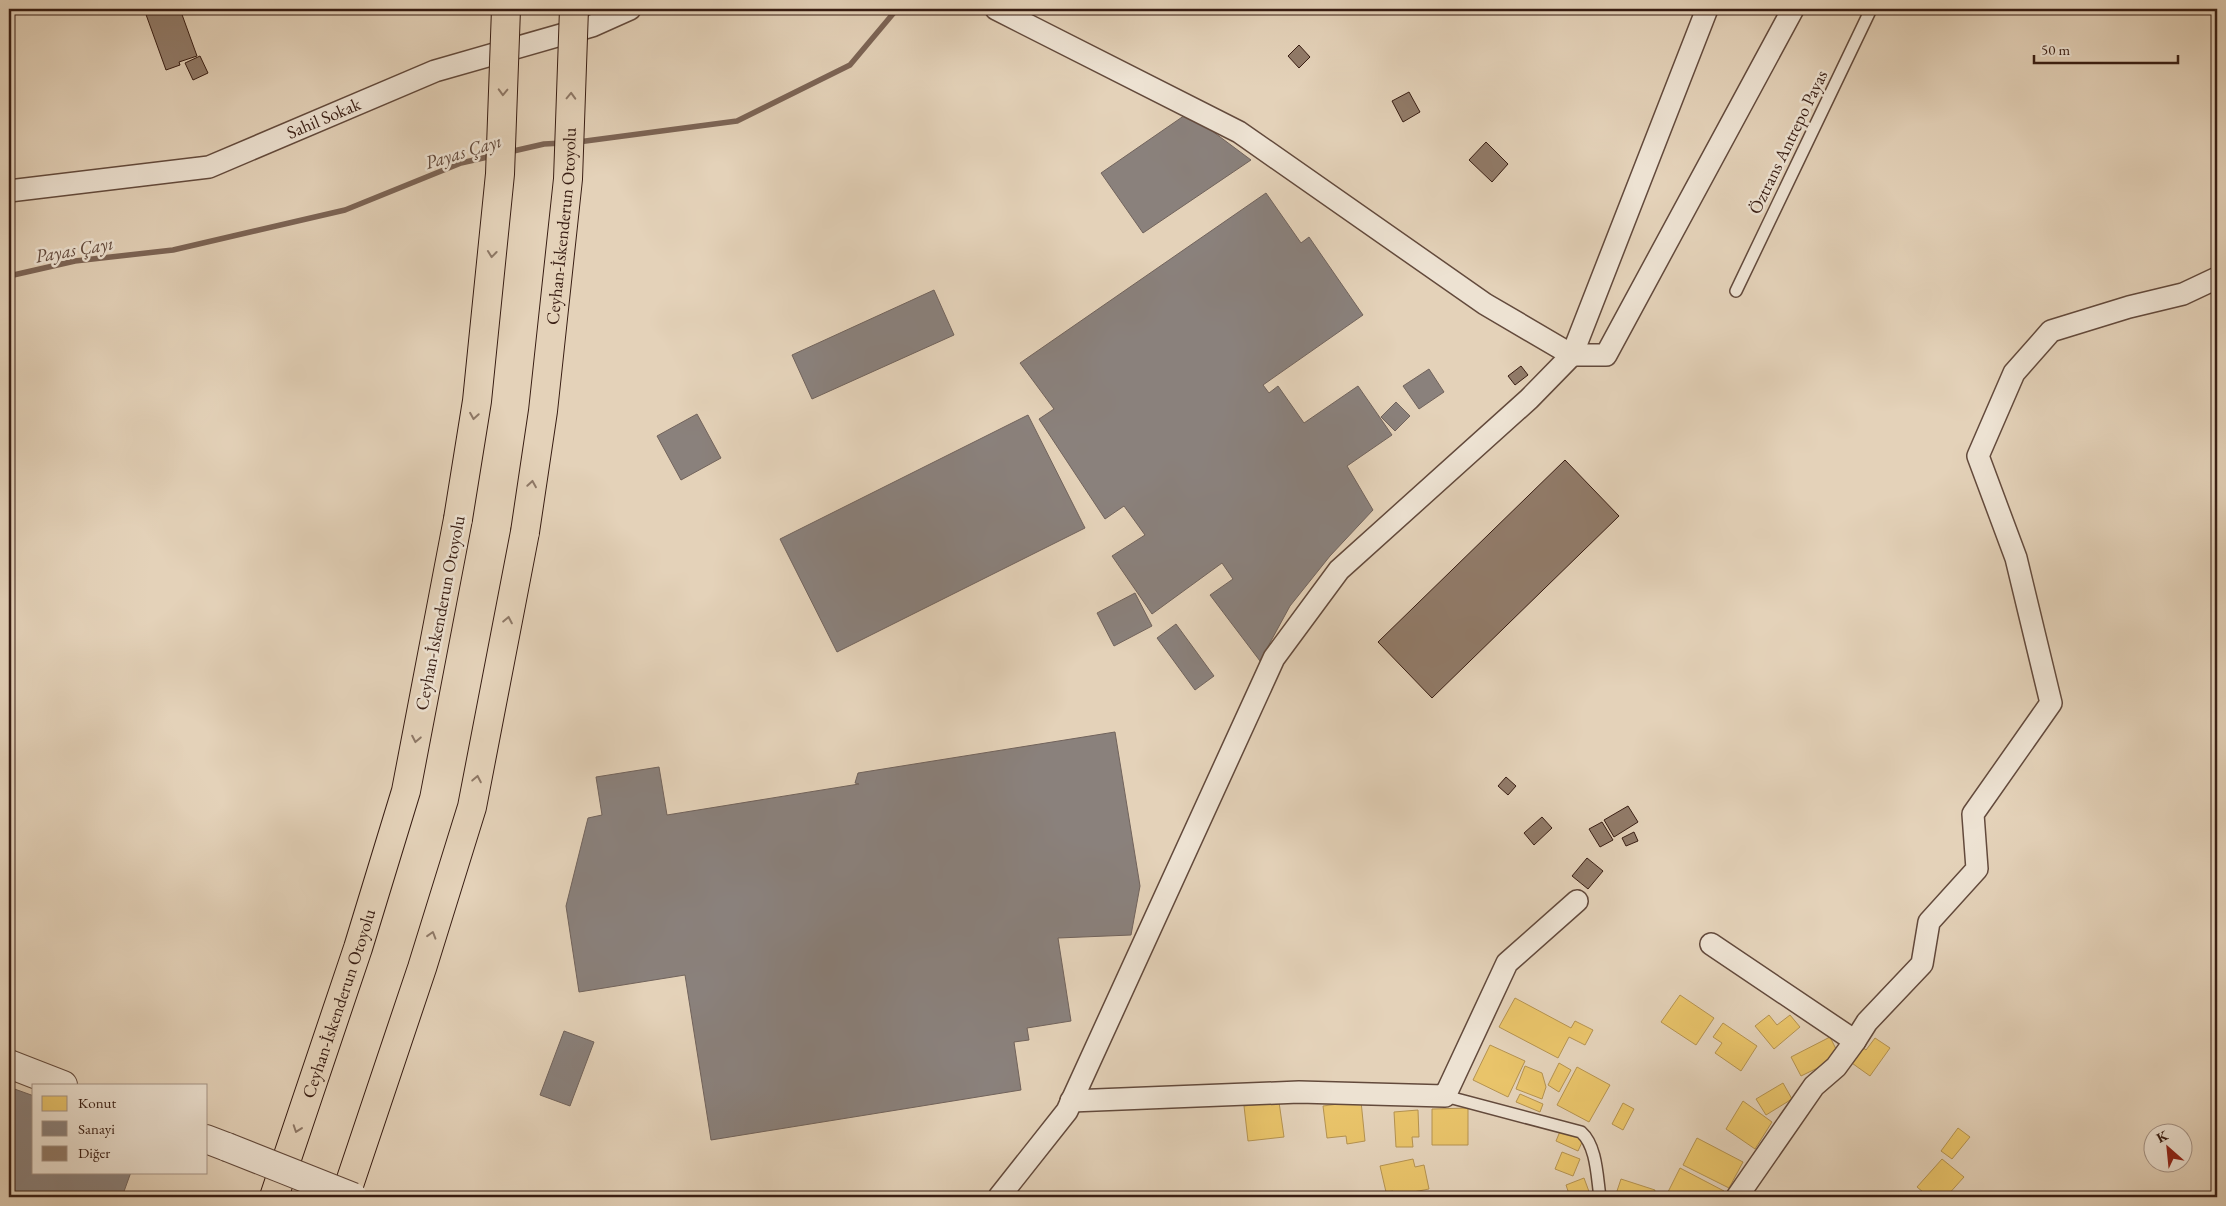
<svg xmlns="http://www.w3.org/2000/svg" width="2226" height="1206" viewBox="0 0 2226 1206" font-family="'EB Garamond',serif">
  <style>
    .homes { fill: #e9c46a; stroke: #b49250 }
    .industry { fill: #8a817c; stroke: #71635c }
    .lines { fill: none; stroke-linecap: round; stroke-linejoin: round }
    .stream { stroke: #7c6455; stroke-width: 5.5 }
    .building { fill: #917b69; stroke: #381d13 }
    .service-casing { stroke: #634a3c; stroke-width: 14 }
    .minor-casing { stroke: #634a3c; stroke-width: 24 }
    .tertiary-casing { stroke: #634a3c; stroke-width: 30 }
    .motorway-casing { stroke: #381d13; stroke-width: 30 }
    .service { stroke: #ede2d2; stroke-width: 11 }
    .minor { stroke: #ede2d2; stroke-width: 21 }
    .tertiary { stroke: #ede2d2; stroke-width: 28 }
    .motorway { stroke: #e4d2b9; stroke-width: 28 }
    .tertiary-bridge-casing { stroke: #634a3c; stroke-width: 30; stroke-linecap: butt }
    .motorway-bridge-casing { stroke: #381d13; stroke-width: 30; stroke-linecap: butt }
    .tertiary-bridge { stroke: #ede2d2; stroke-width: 28 }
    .motorway-bridge { stroke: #e4d2b9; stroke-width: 28 }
    .oneway { stroke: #8e7866 }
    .labels { text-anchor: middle; stroke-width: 5; stroke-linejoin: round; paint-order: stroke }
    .street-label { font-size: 18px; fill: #381d13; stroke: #ede2d2 }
    .water-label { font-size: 19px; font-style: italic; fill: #60473a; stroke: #ede2d2 }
  </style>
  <rect width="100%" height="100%" fill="#e4d2b9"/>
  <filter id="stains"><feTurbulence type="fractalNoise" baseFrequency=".004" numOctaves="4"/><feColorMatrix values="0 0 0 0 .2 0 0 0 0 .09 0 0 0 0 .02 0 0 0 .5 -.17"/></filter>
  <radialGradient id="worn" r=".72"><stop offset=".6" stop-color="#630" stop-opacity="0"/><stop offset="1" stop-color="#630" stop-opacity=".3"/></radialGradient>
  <path class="homes" d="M1680,995L1714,1018L1696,1045L1661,1022Z
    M1515,998L1571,1028L1575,1021L1593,1030L1585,1045L1569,1037L1558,1058L1499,1027Z
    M1769,1015L1777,1025L1790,1015L1800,1027L1774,1049L1755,1026Z
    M1723,1023L1757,1046L1741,1071L1715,1053L1722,1043L1713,1037Z
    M1830,1037L1840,1057L1801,1076L1791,1057Z
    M1875,1038L1890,1048L1870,1076L1849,1061L1860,1045L1866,1050Z
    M1490,1045L1525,1061L1508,1097L1473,1080Z
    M1559,1063L1571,1070L1559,1092L1548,1085Z
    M1525,1066L1542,1073L1546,1087L1542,1099L1516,1089Z
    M1577,1067L1610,1085L1589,1122L1557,1105Z
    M1783,1083L1792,1099L1766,1115L1756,1099Z
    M1520,1094L1543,1104L1540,1112L1516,1102Z
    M1361,1101L1365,1141L1347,1144L1346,1136L1327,1138L1323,1106Z
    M1743,1101L1772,1122L1755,1149L1726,1129Z
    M1279,1102L1284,1137L1248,1141L1244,1106Z
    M1623,1103L1634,1109L1623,1130L1612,1124Z
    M1468,1108V1145H1432V1109Z
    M1418,1110L1419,1137H1412L1413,1147H1396L1394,1112Z
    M1958,1128L1970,1137L1952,1159L1941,1151Z
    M1561,1129L1584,1138L1578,1151L1556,1141Z
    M1697,1138L1743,1162L1729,1188L1683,1165Z
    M1562,1152L1580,1159L1573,1176L1555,1169Z
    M1413,1159L1415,1167L1424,1165L1429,1189L1408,1193L1409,1197H1394L1393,1191L1386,1192L1380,1166Z
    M1942,1159L1964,1177L1946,1197H1929L1917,1187Z
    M1680,1168L1724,1191L1721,1197H1679L1668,1192Z
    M1584,1178L1591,1197H1570L1566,1185Z
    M1621,1179L1655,1190L1653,1197H1615Z"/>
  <path class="industry" d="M1188,113L1251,160L1143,233L1101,173Z
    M1266,193L1301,243L1309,237L1363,315L1263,385L1269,393L1278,386L1304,423L1358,386L1392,435L1347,466L1373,510L1330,556L1290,606L1260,661L1210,595L1233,579L1222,563L1152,614L1112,556L1145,535L1124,506L1105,519L1039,419L1054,409L1020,363Z
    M934,290L954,335L812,399L792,355Z
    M1429,369L1444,392L1419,409L1403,386Z
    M1396,402L1410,416L1395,431L1381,417Z
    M697,414L721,458L681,480L657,436Z
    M1028,415L1085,528L837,652L780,539Z
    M1135,593L1152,626L1114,646L1097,613Z
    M1176,624L1214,676L1195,690L1157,638Z
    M1115,732L1140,886L1131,935L1058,938L1071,1021L1027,1028L1029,1040L1014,1042L1021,1090L711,1140L685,975L579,992L566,906L588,818L602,815L596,777L659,767L667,815L859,784L855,783L858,773Z
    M564,1031L594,1042L570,1106L540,1095Z
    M9,1087L34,1096V1172H131L122,1197H9Z"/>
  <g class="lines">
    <path class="stream" d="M578,142L737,121L850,65L897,9
      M509,152L544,144L563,143
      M9,276L75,261L173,250L345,210L461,163L492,156"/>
  </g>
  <path class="building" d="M144,9H180L197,56L179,62L180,65L166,70Z
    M1299,45L1310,57L1299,68L1288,56Z
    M200,56L208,73L193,80L185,63Z
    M1409,92L1420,112L1403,122L1392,101Z
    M1486,142L1508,164L1492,182L1469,160Z
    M1521,366L1528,375L1515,385L1508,376Z
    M1565,460L1619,516L1432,698L1378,642Z
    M1506,777L1516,786L1508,795L1498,786Z
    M1628,806L1638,822L1614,837L1604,820Z
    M1542,817L1552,828L1534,845L1524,833Z
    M1602,822L1613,840L1600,847L1589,829Z
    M1634,832L1638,841L1626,846L1622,838Z
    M1587,858L1603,871L1588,889L1572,876Z"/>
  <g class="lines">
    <defs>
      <path id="service" d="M1736,291L1871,9
        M1445,1096L1581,1132C1597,1146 1597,1178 1600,1197"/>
      <g id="minor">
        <path d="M996,9L1239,132L1485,304L1572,355H1606L1793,9"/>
        <path id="s1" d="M9,191L209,167L435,71L592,26L630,9"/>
        <path d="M1711,944L1855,1041"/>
        <path d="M1071,1101L1299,1092L1445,1096L1507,963L1577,901"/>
        <path d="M999,1197L1067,1111L1274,658L1339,570L1529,399L1572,355L1707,9"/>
        <path d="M1737,1197L1814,1086L1836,1067L1855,1041L1867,1022L1922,964L1929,922L1977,869L1973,814L2051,703L2016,558L1978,456L2014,373L2051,331L2129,307L2183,294L2217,278"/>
      </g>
      <path id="tertiary" d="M9,1064L63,1085
        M206,1139L227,1147"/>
      <g id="motorway">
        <path id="s2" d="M274,1197L358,948L406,791L458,519"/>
        <path d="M345,1197L422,968L472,807L525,532"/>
      </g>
    </defs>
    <use href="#service" class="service-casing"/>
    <use href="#minor" class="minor-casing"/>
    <use href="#tertiary" class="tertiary-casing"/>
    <use href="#motorway" class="motorway-casing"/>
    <use href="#service" class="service"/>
    <use href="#minor" class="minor"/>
    <use href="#tertiary" class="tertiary"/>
    <use href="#motorway" class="motorway"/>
    <defs>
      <path id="tertiary-bridge" d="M227,1147L353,1197"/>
      <g id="motorway-bridge">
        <path d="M458,519L477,401L500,174L506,9"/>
        <path id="s3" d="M525,532L543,411L568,179L574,9"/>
      </g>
    </defs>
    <use href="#tertiary-bridge" class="tertiary-bridge-casing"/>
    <use href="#motorway-bridge" class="motorway-bridge-casing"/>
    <use href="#tertiary-bridge" class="tertiary-bridge"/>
    <use href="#motorway-bridge" class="motorway-bridge"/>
  </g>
  <defs><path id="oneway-chevron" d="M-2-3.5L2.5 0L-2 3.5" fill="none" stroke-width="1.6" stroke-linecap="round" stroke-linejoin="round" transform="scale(1.25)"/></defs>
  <g class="oneway">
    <use href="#oneway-chevron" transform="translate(503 92) rotate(92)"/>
    <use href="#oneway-chevron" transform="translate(571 96) rotate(-88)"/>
    <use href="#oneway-chevron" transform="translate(492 254) rotate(96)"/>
    <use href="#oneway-chevron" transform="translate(474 416) rotate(99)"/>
    <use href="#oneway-chevron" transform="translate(532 484) rotate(-81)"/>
    <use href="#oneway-chevron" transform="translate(508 620) rotate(-79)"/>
    <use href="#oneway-chevron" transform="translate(416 739) rotate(101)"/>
    <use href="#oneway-chevron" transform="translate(477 779) rotate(-79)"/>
    <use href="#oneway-chevron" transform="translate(432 935) rotate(-73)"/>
    <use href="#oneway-chevron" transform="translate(297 1129) rotate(109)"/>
  </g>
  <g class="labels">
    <g class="street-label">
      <text dy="6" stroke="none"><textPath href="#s1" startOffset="326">Sahil Sokak</textPath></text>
      <text transform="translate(1788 142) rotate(-64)" y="6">Öztrans Antrepo Payas</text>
      <text dy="6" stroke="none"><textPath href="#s3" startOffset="308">Ceyhan-İskenderun Otoyolu</textPath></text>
      <text transform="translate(440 613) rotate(-79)" y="6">Ceyhan-İskenderun Otoyolu</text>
      <text dy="6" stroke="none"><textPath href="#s2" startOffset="204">Ceyhan-İskenderun Otoyolu</textPath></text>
    </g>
    <g class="water-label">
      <text transform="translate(463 151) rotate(-17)" y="7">Payas Çayı</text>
      <text transform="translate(74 249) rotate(-10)" y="7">Payas Çayı</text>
    </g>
  </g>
  <rect width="2226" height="1206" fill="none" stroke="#e4d2b9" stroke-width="30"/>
  <rect x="10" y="10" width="2206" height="1186" fill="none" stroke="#381d13" stroke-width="2.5"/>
  <rect x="15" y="15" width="2196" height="1176" fill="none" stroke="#381d13"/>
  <rect x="32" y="1084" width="175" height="90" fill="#ede2d2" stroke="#a59386"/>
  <rect x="42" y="1096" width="25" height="15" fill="#e9c46a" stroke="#a59386"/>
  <text x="78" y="1108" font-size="15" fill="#381d13">Konut</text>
  <rect x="42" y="1121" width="25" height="15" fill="#8a817c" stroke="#a59386"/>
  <text x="78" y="1134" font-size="15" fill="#381d13">Sanayi</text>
  <rect x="42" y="1146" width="25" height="15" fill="#917b69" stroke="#a59386"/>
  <text x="78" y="1158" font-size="15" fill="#381d13">Diğer</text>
  <g transform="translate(2168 1148) rotate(333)"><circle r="24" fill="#ede2d2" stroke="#a59386"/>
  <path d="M0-4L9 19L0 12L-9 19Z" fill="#8f2418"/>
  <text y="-8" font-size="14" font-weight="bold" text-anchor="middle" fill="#381d13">K</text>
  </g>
  <path d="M2034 55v8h144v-8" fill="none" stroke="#381d13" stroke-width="2.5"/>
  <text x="2041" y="55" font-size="15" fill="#381d13" stroke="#ede2d2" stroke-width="4" paint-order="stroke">50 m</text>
  <rect width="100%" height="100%" filter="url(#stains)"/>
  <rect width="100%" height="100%" fill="url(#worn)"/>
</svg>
